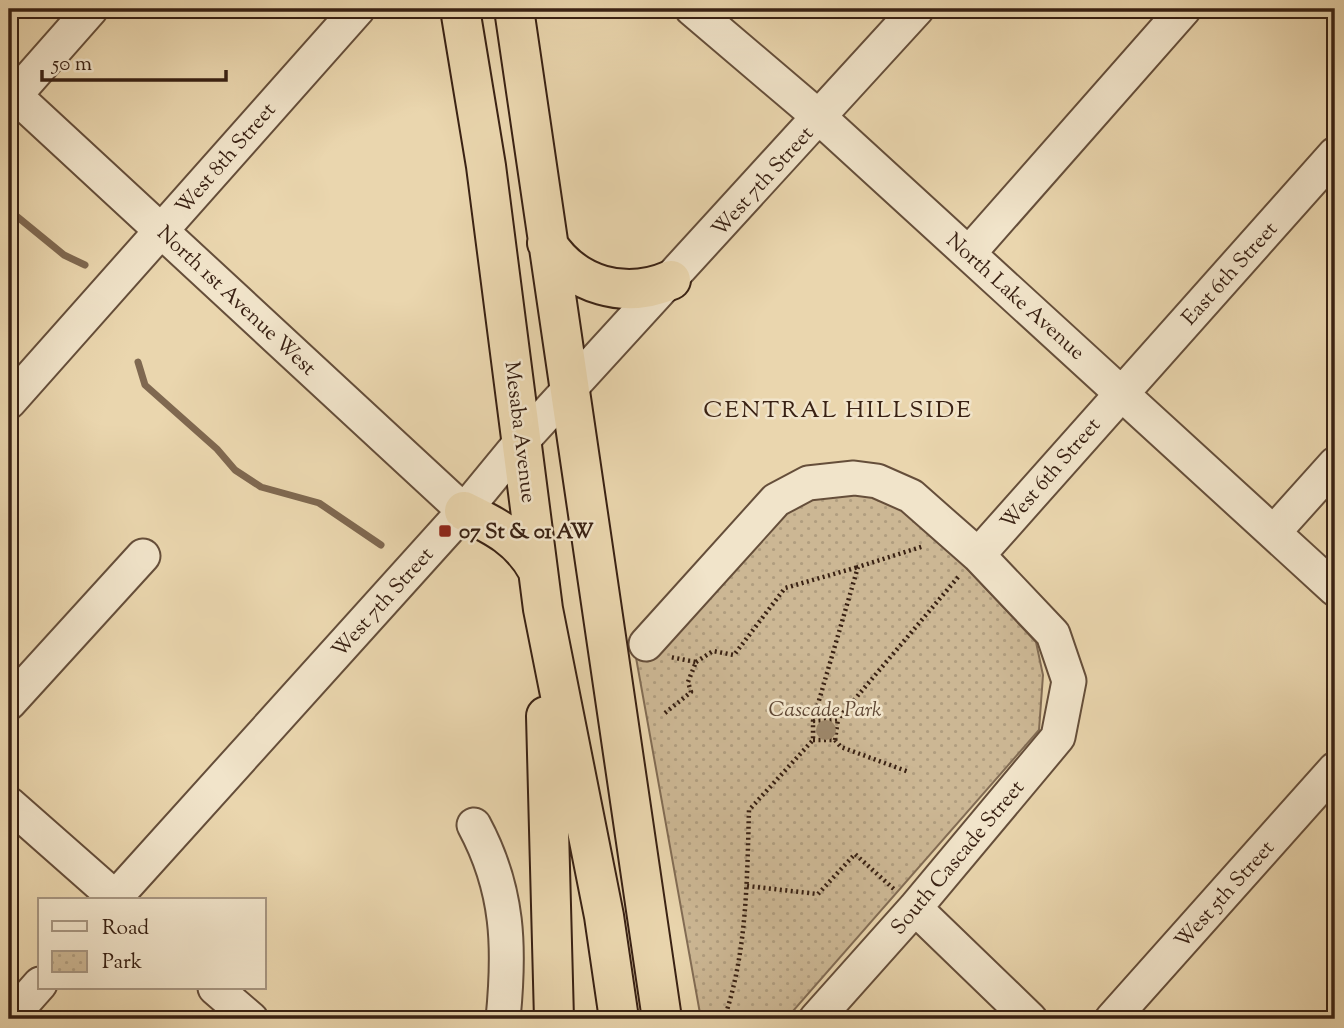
<svg xmlns="http://www.w3.org/2000/svg" width="1344" height="1028" viewBox="0 0 1344 1028" font-family="'Sorts Mill Goudy',serif">
  <style>
    .park { fill: url(#park-dots); stroke: #826c54; stroke-width: 2 }
    .lines { fill: none; stroke-linecap: round; stroke-linejoin: round }
    .stream { stroke: #7f6850; stroke-width: 7 }
    .minor-casing { stroke: #654e3a; stroke-width: 37 }
    .highway-casing { stroke: #392113; stroke-width: 42 }
    .path { stroke: #392113; stroke-width: 4.5; stroke-dasharray: 2 3.5; stroke-linecap: butt }
    .minor { stroke: #f1e4ca; stroke-width: 33 }
    .highway { stroke: #ead6ae; stroke-width: 38 }
    .tree { fill: #9d876a }
    .poi-dot { fill: #8f2418; stroke: #f1e4ca; stroke-width: 2.5 }
    .labels { text-anchor: middle; stroke-width: 5; stroke-linejoin: round; paint-order: stroke }
    .street-label { font-size: 21px; fill: #392113; stroke: #f1e4ca }
    .poi-label { font-size: 21px; font-weight: bold; fill: #392113; stroke: #f1e4ca; text-anchor: start }
    .park-label { font-size: 21px; font-style: italic; fill: #5e4633; stroke: #f1e4ca }
    .quarter-label { font-size: 24px; letter-spacing: 2px; fill: #392113; stroke: #f1e4ca }
  </style>
  <defs>
    <pattern id="park-dots" width="8" height="8" patternUnits="userSpaceOnUse" patternTransform="scale(1.75)"><rect width="8" height="8" fill="#ccb794"/><path d="M2 2h.1M6 6h.1" fill="none" stroke="#b09d7f" stroke-width="1.8" stroke-linecap="round"/></pattern>
  </defs>
  <rect width="100%" height="100%" fill="#ead6ae"/>
  <filter id="stains"><feTurbulence type="fractalNoise" baseFrequency=".00286" numOctaves="4"/><feColorMatrix values="0 0 0 0 .2 0 0 0 0 .09 0 0 0 0 .02 0 0 0 .5 -.17"/></filter>
  <radialGradient id="worn" r=".72"><stop offset=".6" stop-color="#630" stop-opacity="0"/><stop offset="1" stop-color="#630" stop-opacity=".3"/></radialGradient>
  <path class="park" d="M792,493H896L1036,642L1043,675L1039,730L786,1019H701L635,652Z"/>
  <g class="lines">
    <path class="stream" d="M9,210L64,255L85,265
      M138,362L145,385L217,449L235,470L261,487L319,503L381,545"/>
    <defs>
      <path id="minor" d="M692,9L819,117L1335,589
        M9,90L464,511
        M9,102L91,9
        M969,253L1184,9
        M9,402L358,9
        M1274,532L1335,464
        M978,555L1335,154
        M646,644L776,500L808,483L854,478L877,481L911,496L978,555L1053,634L1069,681L1058,737L915,908L816,1019
        M9,703L143,556
        M9,804L118,900
        M474,825C509,890 510,948 503,1019
        M113,900L464,511L520,443L917,9
        M915,908L1030,1019
        M215,988L251,1019
        M9,1019L40,984
        M1112,1019L1335,769"/>
      <path id="highway" d="M460,9L486,166L543,609L604,916L619,1019
        M514,9L662,1019
        M547,243C574,286 625,300 671,280
        M464,511C495,526 521,539 538,571
        M546,716L554,1019"/>
    </defs>
    <use href="#minor" class="minor-casing"/>
    <use href="#highway" class="highway-casing"/>
    <path class="path" d="M696,662L713,651L734,655L785,588L858,567
      M665,713L691,692L688,682L696,662L670,657
      M813,721L838,719L959,576
      M813,740H835L838,719
      M835,740L841,747L909,772
      M747,886L818,894L855,854L896,891
      M724,1019C747,953 747,880 749,810L813,740V721L858,567L924,546"/>
    <use href="#minor" class="minor"/>
    <use href="#highway" class="highway"/>
  </g>
  <circle class="tree" cx="826" cy="730" r="10"/>
  <rect class="poi-dot" x="438" y="524" width="14" height="14" rx="3.5"/>
  <g class="labels">
    <g class="street-label">
      <text transform="translate(225 158) rotate(-49)" y="7">West 8th Street</text>
      <text transform="translate(762 181) rotate(-48)" y="7">West 7th Street</text>
      <text transform="translate(1229 273) rotate(-48)" y="7">East 6th Street</text>
      <text transform="translate(1016 296) rotate(42)" y="7">North Lake Avenue</text>
      <text transform="translate(237 300) rotate(43)" y="7">North 1st Avenue West</text>
      <text transform="translate(521 432) rotate(83)" y="7">Mesaba Avenue</text>
      <text transform="translate(1050 473) rotate(-49)" y="7">West 6th Street</text>
      <text transform="translate(382 602) rotate(-48)" y="7">West 7th Street</text>
      <text transform="translate(957 857) rotate(-50)" y="7">South Cascade Street</text>
      <text transform="translate(1224 894) rotate(-48)" y="7">West 5th Street</text>
    </g>
    <g class="poi-label">
      <text x="459" y="538">07 St &amp; 01 AW</text>
    </g>
    <g class="park-label">
      <text x="825" y="716">Cascade Park</text>
    </g>
    <g class="quarter-label">
      <text x="838" y="417">CENTRAL HILLSIDE</text>
    </g>
  </g>
  <rect width="1344" height="1028" fill="none" stroke="#ead6ae" stroke-width="35"/>
  <rect x="10" y="10" width="1323" height="1007" fill="none" stroke="#392113" stroke-width="3.5"/>
  <rect x="18" y="18" width="1309" height="993" fill="none" stroke="#392113" stroke-width="2"/>
  <rect x="38" y="898" width="228" height="91" fill="#f1e4ca" stroke="#a79681" stroke-width="2"/>
  <rect x="52" y="921" width="35" height="10" fill="#f1e4ca" stroke="#a79681" stroke-width="2"/>
  <text x="102" y="934" font-size="21" fill="#392113">Road</text>
  <rect x="52" y="951" width="35" height="21" fill="url(#park-dots)" stroke="#a79681" stroke-width="2"/>
  <text x="102" y="968" font-size="21" fill="#392113">Park</text>
  <path d="M42 70v10h184v-10" fill="none" stroke="#392113" stroke-width="3.5"/>
  <text x="52" y="70" font-size="21" fill="#392113" stroke="#f1e4ca" stroke-width="5" paint-order="stroke">50 m</text>
  <rect width="100%" height="100%" filter="url(#stains)"/>
  <rect width="100%" height="100%" fill="url(#worn)"/>
</svg>
